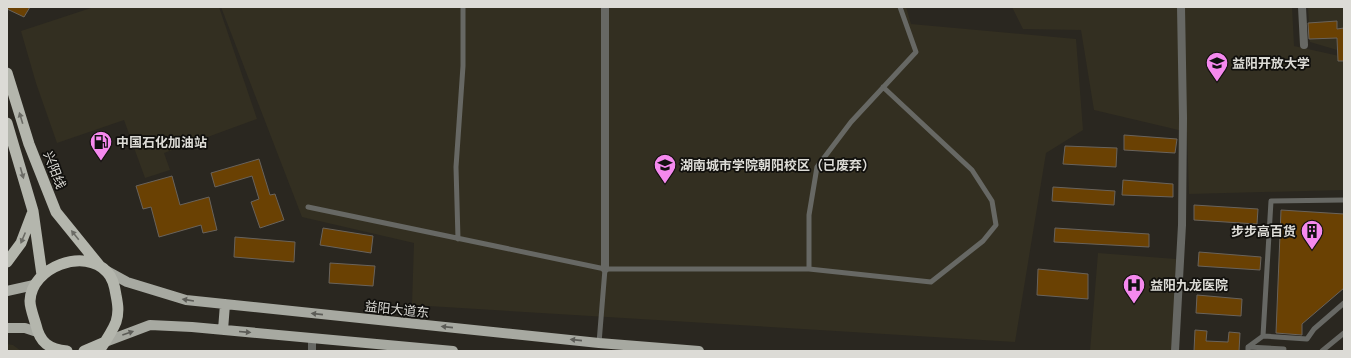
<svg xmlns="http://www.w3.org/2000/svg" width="1351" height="358" viewBox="0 0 1351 358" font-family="'Times New Roman','Noto Sans SC',serif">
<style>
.built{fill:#332f21}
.building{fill:#6a4103;stroke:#69635c}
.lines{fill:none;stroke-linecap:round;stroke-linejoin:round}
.service{stroke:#676864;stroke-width:5}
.pedestrian{stroke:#676864;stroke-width:8}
.minor{stroke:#676864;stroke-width:8}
.primary{stroke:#a7a9a1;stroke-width:10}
.trunk{stroke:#b4b6ad;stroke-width:11}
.oneway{fill:#6b6b65}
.oneway2{fill:#5c5c57}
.labels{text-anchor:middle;stroke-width:3.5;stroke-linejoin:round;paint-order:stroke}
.poi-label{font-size:13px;font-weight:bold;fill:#dcdbd6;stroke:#11100d;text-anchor:start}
.street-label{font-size:13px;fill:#dcdbd6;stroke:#11100d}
</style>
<rect width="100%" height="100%" fill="#2a2720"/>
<path class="built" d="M94,7H219L257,119L164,153L170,170L145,178L124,120L57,143L36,83L21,31Z
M221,7H906L911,24L1076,39L1083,130L1046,153L1015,342L412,305L414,243L302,217Z
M1012,7H1292L1294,46L1344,57V190L1189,194L1187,132L1094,110L1081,30L1023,29Z
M1308,7H1344V52L1310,42Z
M1098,253L1176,259L1174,351H1090Z
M7,344L13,345L21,351H7Z"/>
<path class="building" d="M7,7H30L24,17L7,9Z
M1337,21V29L1344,28V61H1338L1337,38L1309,39L1308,23Z
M1124,135L1177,139L1175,153L1124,150Z
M1065,146L1117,148L1116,167L1063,164Z
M259,159L270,195L275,194L284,220L260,228L251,202L259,199L252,176L215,187L211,173Z
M172,176L180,205L209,197L217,230L203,233L201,225L159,237L151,207L143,209L136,186Z
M1123,180L1173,184V197L1122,195Z
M1053,187L1115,191L1114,205L1052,201Z
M1194,205L1258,209L1257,224L1194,220Z
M1281,210L1344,214V288L1302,324V335L1276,333Z
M323,228L373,236L371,253L320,245Z
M1055,228L1149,234V247L1054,242Z
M235,237L295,242L294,262L234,257Z
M1199,252L1261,257L1260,270L1198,266Z
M330,263L375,266L373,286L329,283Z
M1038,269L1088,274V299L1037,295Z
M1197,295L1242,299L1241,316L1196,313Z
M1195,330L1207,331L1206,341L1228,342L1229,332L1240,333L1239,351H1194Z"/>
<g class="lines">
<path class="service" d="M308,207L605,269
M458,239L456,167L463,66V7
M809,269V215L817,167L851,122L916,52L900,7
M1263,336L1307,339L1314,329L1344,303
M599,343L605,269H809L931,282L983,241L996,225L992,201L972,170L883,87
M1248,347L1284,349
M1248,351V347L1263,336L1271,201L1344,200
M1322,351L1344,333"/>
<path class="pedestrian" d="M605,7V269"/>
<path class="minor" d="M1302,7L1304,45
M312,338V351
M1175,351L1182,225L1183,118L1181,7"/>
<path class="primary" d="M105,270L127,282L186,300L599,343L699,351
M7,291L34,285
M7,328H25L37,332
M223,330L225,304
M105,342L150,325L192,327L453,351"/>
<path class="trunk" d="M7,73L29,144L56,212L99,265
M7,123L33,211L42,275
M7,262L21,243L32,214
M67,351C49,349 40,343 36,325C34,318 30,308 30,301C31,267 85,247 107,272C112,277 115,288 116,295C118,305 119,312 116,322C112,332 105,342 99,351
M84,351L105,342"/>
</g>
<defs><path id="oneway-solid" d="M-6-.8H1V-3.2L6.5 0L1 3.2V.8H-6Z"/></defs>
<g class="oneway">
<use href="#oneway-solid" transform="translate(21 118) rotate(-107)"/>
<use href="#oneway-solid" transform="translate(22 173) rotate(74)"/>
<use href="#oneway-solid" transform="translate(75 235) rotate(-129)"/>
<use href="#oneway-solid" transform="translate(23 238) rotate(113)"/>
</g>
<g class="oneway2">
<use href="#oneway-solid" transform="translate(188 300) rotate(-171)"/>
<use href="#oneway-solid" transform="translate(317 314) rotate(-174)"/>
<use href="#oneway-solid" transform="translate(447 327) rotate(-174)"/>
<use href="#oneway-solid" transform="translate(245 332) rotate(5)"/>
<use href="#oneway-solid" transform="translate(128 333) rotate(-19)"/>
<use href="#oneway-solid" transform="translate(576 340) rotate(-174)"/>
</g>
<defs>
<g id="school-pin" transform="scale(1.15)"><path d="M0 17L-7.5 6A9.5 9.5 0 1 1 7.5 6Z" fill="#f589ee" stroke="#11100d"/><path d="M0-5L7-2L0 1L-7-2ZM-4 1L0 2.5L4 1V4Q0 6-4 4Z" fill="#111"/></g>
<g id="fuel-pin" transform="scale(1.15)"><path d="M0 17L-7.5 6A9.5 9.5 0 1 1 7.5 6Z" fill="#f589ee" stroke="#11100d"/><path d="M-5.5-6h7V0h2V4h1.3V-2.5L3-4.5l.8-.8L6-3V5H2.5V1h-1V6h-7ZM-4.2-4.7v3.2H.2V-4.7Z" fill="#111"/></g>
<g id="building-pin" transform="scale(1.15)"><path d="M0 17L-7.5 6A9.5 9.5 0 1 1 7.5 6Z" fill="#f589ee" stroke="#11100d"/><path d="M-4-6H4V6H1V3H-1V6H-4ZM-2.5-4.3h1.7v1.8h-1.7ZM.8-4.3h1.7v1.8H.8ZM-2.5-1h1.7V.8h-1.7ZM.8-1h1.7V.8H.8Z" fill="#111"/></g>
<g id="hospital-pin" transform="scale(1.15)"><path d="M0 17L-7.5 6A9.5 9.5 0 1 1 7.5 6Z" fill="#f589ee" stroke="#11100d"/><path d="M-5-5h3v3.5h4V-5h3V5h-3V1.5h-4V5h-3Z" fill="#111"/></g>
</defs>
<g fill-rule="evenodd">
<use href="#school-pin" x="1217" y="63"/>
<use href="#fuel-pin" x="101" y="142"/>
<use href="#school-pin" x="665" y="165"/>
<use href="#building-pin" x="1312" y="231"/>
<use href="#hospital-pin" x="1134" y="285"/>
</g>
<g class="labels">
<g class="poi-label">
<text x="1232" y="68">益阳开放大学</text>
<text x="116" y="147">中国石化加油站</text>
<text x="680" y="170">湖南城市学院朝阳校区（已废弃）</text>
<text x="1296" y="236" text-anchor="end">步步高百货</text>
<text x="1150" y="290">益阳九龙医院</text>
</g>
<g class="street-label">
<text transform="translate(55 170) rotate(69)" y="5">兴阳线</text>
<text transform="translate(397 309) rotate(6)" y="5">益阳大道东</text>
</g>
</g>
<rect width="1351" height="358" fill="none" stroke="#dcdbd6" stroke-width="16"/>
</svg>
